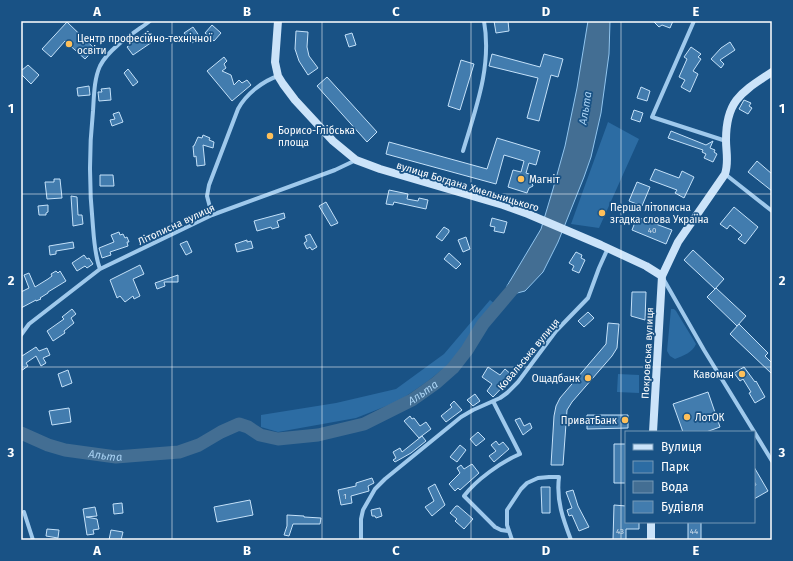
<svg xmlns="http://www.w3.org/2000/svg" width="793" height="561" viewBox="0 0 793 561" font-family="'Fira Sans',sans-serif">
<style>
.green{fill:#2c6ca3}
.water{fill:#436e93;stroke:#91c5ef}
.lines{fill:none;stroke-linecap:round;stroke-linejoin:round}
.river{stroke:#436e93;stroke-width:13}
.building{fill:#427cae;stroke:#c4e1f9}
.street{stroke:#9fc9ec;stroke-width:4}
.secondary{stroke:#cbe3f9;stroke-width:8}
.grid{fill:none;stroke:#fff;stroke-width:1;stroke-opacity:0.55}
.poi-dot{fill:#ffc05a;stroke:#195285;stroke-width:1.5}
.labels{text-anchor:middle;stroke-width:3.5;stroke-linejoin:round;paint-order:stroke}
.number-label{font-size:8px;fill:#d0deeb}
.poi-label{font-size:10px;fill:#fff;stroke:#195285;text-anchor:start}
.street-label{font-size:10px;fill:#fff;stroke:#195285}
.water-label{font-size:11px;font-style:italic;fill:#aad3f4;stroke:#195285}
.neatline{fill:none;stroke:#fff;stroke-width:1.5}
.grid-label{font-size:13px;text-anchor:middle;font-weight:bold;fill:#fff}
</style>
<rect width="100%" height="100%" fill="#195285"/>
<path class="green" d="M608,122L639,139L599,228L571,224Z
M490,300L495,304L479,324L454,360L428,381L399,401L356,418L278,432L261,427V415L336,403L396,389L444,354Z
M671,309H674L676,311L696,344C693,352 683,356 675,359L670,356L667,351Z
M618,374L639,375V393L617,392Z"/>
<path class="water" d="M588,21H610L609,54L601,113L591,157L584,177L558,242L543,272L525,291L505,296L507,286L541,229L553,189L565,146L577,88Z"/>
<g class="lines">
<path class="river" id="s1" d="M21,433L48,445L65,450L116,457L179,452L199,445L221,432L239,424L248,427L260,435L278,439L318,435L364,424L412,400L436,383L453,368L467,350L483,324L517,284"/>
</g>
<path class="building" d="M494,21H508L509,31L496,33Z
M653,21H673L670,28L662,25L659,27Z
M67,22L95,49L85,59L65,41L51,57L42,49Z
M212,25L221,33L214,41L205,33Z
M193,27L200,37L192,43L184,33Z
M148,31L155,40L133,55L127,47Z
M296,31L308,32L307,47L309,56L318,68L308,75L299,61L295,49Z
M352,33L356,45L349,47L345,35Z
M730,42L735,50L720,60L724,64L721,68L711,59L721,48Z
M691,47L701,54L698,57L701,59L693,71L698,74L690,92L681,87L685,80L679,77L687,59L684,57Z
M492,54L540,67L544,54L563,59L558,77L551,75L539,121L527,118L538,78L489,66Z
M224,57L227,61L224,64L226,68L222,71L231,75L234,85L239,80L242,83L247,80L251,85L232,101L207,71Z
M461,60L474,64L460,110L448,106Z
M28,65L39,75L31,84L21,74V71Z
M128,69L138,82L133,86L124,73Z
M327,77L377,132L367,142L317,86Z
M89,86L90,95L78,96L77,88Z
M641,87L650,91L647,101L637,98Z
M110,88L111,100L99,101L98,92H102L101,89Z
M744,100L751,103L749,106L752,108L748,114L739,109Z
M634,110L643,113L640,122L631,119Z
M119,112L123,122L112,126L110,120L115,119L113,114Z
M671,131L706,145L713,141L710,148L715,150L714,152L717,154L713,162L704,158L706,154L702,152L703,150L668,138Z
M203,135L210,138L209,140L214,142L213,148L203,145L205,165L197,166L196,156L194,157L193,146H194L198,137L202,138Z
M497,138L540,151L536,165L529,163L526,173L532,175L530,182L532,183L533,186L529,188L527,193L508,187L513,170L521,172L524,161L504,155L496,184L386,154L389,142L487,169Z
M757,161L772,174V191L748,172Z
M655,169L679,178L682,171L694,177L684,198L675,193L677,190L650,180Z
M100,175H113L114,186H100Z
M54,179H60L62,198L47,199L45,182H54Z
M637,182L650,187L642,206L629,201Z
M389,190L408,194L407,199L418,201L419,198L428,200L426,209L394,202L393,205L386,204Z
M71,196L77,197L78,215H82L83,224L73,226Z
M326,202L338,223L331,226L319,206Z
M48,205V212L46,213V215H39L38,206Z
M734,207L758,227L745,244L738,239L742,235L730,225L727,229L720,224Z
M284,213L285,218L277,221L279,227L272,229L271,227L257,231L254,221Z
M637,217L672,230L666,244L632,230Z
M492,218L507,222L504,233L494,231L495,227L490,226Z
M444,227L449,230V232L442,241L436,237Z
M119,232L120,235L123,234L125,238L127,237L129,242H127L128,246L110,252L111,255L102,258L99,248L114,242L111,235Z
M310,234L317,247L312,250L310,247L307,249L304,243L307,241L305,236Z
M466,237L470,249L463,252L458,240Z
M247,240V242L251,241L253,248L237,252L235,244Z
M187,241L192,252L186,255L180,244Z
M73,242L74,248L56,251V254L50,255L49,246Z
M693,250L724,279L715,289L684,260Z
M576,252L582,255L581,258L585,260L579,273L572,270L574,266L569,263Z
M449,253L461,264L456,269L444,259Z
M84,255L87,259L89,258L93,264L87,268L85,266L77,271L72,263Z
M140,265L144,274L133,279L140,296L134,299L133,296L125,302L120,296L117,298L110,280Z
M56,271L58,273L60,271L66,281L48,292V293L40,298L41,299L36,301V300L21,308V292L29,288L24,275L29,273L35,287L48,279L52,276L51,274Z
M178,275V282H164L165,286L157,289L155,283Z
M716,288L746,316L737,326L707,297Z
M632,292H646L645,320L631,316Z
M72,309L76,314L71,318L74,323L64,331L65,333L53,341L47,331L64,319L62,317Z
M588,312L594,318L584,327L578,321Z
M608,323L619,324L617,348L612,356L572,402L567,410L563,465H551L554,416L556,406L560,398L606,344Z
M739,324L768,353L765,356L772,363V374L730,334Z
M36,347L39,351L47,348L50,355L43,358L46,363L41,366L36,356L26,363L28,366L21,371V354L22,356Z
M488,367L500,375L505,369L513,376L493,397L487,391L492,384L482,377Z
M744,367L755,382L756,381L765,397L755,403L749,393L751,392L743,379L740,381L734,373Z
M68,370L72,383L62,387L58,374Z
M708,392L720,427L706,432H683L673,404Z
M475,394L480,401L473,406L467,400Z
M454,401L462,410L446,422L441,416L452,407L450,405Z
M69,408L71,422L52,425L49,411Z
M587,415H628V428L587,429Z
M410,416L412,419L414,418L420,426L426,422L431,429L419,438L404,421Z
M520,418L524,426L530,423L532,428L523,435L515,420Z
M478,432L485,439L476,446L470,439Z
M422,436L426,441L411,453L395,462L393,460L396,458L393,452L400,448L402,452Z
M496,441L499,445L503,442L509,449L494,462L489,456L496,451L491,445Z
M614,444H626V483H614Z
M460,445L466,450L457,462L450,457Z
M472,464L479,473L460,490L458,488L455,491L449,484L460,473L457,468L461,465L464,469Z
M754,467L768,491L754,499V486L756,485L754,481Z
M372,478L374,483L368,486L369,491L351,496L352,503L341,505L338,490L356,486V483Z
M435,484L445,505L432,516L425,507L434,501L428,488Z
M541,487H550V513H542Z
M573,490L578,506L589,527L579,531L572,515L569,516L567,510L572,508L566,492Z
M250,500L253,515L217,522L214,507Z
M122,503L123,513L114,514L113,504Z
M614,505L626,506V522H639V529H626V540H613Z
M456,506H458L473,519L464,529L455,521L457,519L450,513Z
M95,507L97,516L86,517L97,519L99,529L93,530L94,534L87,535L83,509Z
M380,508L382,516L376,518L375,516H372L371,510Z
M287,515L304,516V517L321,518L320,524H293L289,536L284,535L287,526Z
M688,522H701V540H688Z
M47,529L59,530L58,538L46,536Z
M111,530L123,532L121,540H109Z"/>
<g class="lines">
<path class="street" d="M694,21L652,117L726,141
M463,151C476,108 492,66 484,21
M725,174L772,211
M212,215L207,196L209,185L238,109C246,94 263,81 278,76
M100,269C95,256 94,241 93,227C89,188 89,149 93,111C94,96 94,79 100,66C109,48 134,33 150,21
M664,280L704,350L772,461
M21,335L29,324L100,269L212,215L335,170L356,160
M493,401L520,454C501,462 476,480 464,496L495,527L501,530L508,531
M24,512L33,540
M361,540V519L363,510L375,489L385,479L461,417L473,410L500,398L507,393L518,382L556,331L588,298L599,268L608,248
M512,540L507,525V510L521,489L527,483L538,478L549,477H559C556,500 563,519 571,540"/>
<path class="secondary" d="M278,21L275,62L278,76L283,84L295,100L333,141L356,160L380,169L503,205L528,214L601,245L646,266L662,276
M653,432L662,276L678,242L725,174C729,162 726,152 726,140C726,100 742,92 772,72
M651,540V522"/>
</g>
<path class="grid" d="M172,21V540M322,21V540M471,21V540M621,21V540M21,194H772M21,367H772"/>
<g class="poi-dot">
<circle cx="69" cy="44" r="4"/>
<circle cx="270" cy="136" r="4"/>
<circle cx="521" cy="179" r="4"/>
<circle cx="602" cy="213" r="4"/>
<circle cx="742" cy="374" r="4"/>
<circle cx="588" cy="378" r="4"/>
<circle cx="687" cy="417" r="4"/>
<circle cx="625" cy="420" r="4"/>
</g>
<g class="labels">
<g class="number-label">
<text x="652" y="233">40</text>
<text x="345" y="499">1</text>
<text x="620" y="534">43</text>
<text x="694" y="534">44</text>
</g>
<g class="poi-label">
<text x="77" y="42">Центр професійно-технічної<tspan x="77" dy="12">освіти</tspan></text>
<text x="278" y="134">Борисо-Глібська<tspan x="278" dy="12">площа</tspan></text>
<text x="529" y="183">Магніт</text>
<text x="610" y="211">Перша літописна<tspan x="610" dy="12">згадка слова Україна</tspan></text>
<text x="734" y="378" text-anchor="end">Кавоман</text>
<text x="580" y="382" text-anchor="end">Ощадбанк</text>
<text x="695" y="421">ЛотОК</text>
<text x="617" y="424" text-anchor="end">ПриватБанк</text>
</g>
<g class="street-label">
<text transform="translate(468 186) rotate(17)" y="4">вулиця Богдана Хмельницького</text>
<text transform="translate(176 224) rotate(-25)" y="4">Літописна вулиця</text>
<text transform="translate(647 353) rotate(-87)" y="4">Покровська вулиця</text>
<text transform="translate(528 354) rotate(-50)" y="4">Ковальська вулиця</text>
</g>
<g class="water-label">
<text transform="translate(585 108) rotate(-81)" y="4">Альта</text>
<text dy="4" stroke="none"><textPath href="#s1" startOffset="425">Альта</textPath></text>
<text dy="4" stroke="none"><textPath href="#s1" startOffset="88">Альта</textPath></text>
</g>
</g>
<rect width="793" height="561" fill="none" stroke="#195285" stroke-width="44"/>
<rect x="625" y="431" width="130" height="92" fill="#195285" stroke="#7597b6"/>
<rect x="633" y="444" width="20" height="6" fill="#cbe3f9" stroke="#7597b6"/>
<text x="661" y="451" font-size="12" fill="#ffffff">Вулиця</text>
<rect x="633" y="461" width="20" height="12" fill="#2c6ca3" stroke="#7597b6"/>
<text x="661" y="471" font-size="12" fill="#ffffff">Парк</text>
<rect x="633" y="481" width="20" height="12" fill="#436e93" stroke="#7597b6"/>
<text x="661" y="491" font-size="12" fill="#ffffff">Вода</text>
<rect x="633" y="501" width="20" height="12" fill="#427cae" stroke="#7597b6"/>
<text x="661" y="511" font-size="12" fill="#ffffff">Будівля</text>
<rect x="22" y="22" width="749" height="517" class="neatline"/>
<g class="grid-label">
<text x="97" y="16">A</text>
<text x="247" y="16">B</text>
<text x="396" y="16">C</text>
<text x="546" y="16">D</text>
<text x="696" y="16">E</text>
<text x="11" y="113">1</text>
<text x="782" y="113">1</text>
<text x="11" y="285">2</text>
<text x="782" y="285">2</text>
<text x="11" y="457">3</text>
<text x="782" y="457">3</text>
<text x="97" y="555">A</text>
<text x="247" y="555">B</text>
<text x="396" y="555">C</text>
<text x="546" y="555">D</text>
<text x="696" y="555">E</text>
</g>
</svg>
